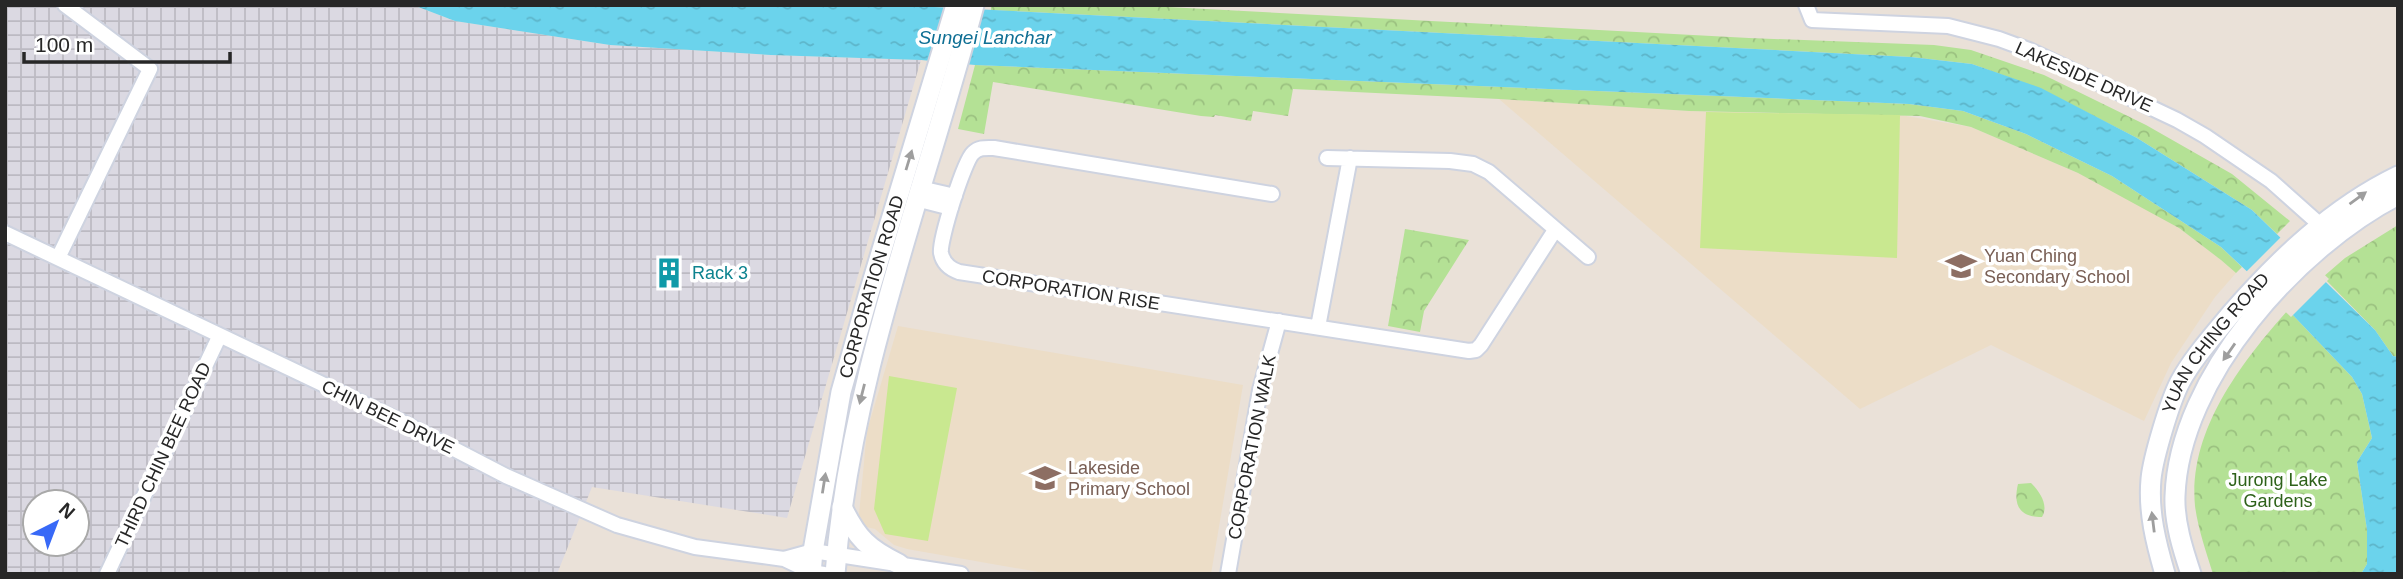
<svg xmlns="http://www.w3.org/2000/svg" width="2403" height="579" viewBox="0 0 2403 579" font-family="Arial,sans-serif">
<style>
.industrial{fill:url(#industrial-grid);fill-rule:evenodd}
.education{fill:#ecddc7}
.forest{fill:url(#forest-crowns)}
.pitch{fill:#c9e890}
.water{fill:url(#water-ripples)}
.pier{fill:#eae1d8}
.lines{fill:none;stroke-linecap:round;stroke-linejoin:round}
.street-casing{stroke:#ced3e0;stroke-width:18}
.secondary-casing{stroke:#ced3e0;stroke-width:23}
.street{stroke:#fff;stroke-width:14}
.secondary{stroke:#fff;stroke-width:19}
.oneway{fill:#9e9e9e}
.labels{text-anchor:middle;stroke-width:7;stroke-linejoin:round;paint-order:stroke}
.street-label{font-size:18px;fill:#272727;stroke:#fff}
.education-label{font-size:18px;fill:#785e54;stroke:#fff;text-anchor:start}
.culture-label{font-size:18px;fill:#0d838f;stroke:#fff;text-anchor:start}
.park-label{font-size:18px;fill:#2e621a;stroke:#fff}
.water-label{font-size:19px;font-style:italic;fill:#0f6f94;stroke:#fff}
</style>
<defs>
<pattern id="industrial-grid" width="8" height="8" patternUnits="userSpaceOnUse" patternTransform="scale(1.75)"><rect width="8" height="8" fill="#dbd9e2"/><path d="M0 4h8M4 0v8" fill="none" stroke="#bcbac2"/></pattern>
<pattern id="forest-crowns" width="20" height="18" patternUnits="userSpaceOnUse" patternTransform="scale(1.75)"><rect width="20" height="18" fill="#b4e195"/><path d="M2 6a3 3 0 1 1 6 0M12 15a3 3 0 1 1 6 0" fill="none" stroke="#9bc180"/></pattern>
<pattern id="water-ripples" width="26" height="14" patternUnits="userSpaceOnUse" patternTransform="scale(1.75)"><rect width="26" height="14" fill="#6bd3ec"/><path d="M2 4q2-2 4 0t4 0M15 11q2-2 4 0t4 0" fill="none" stroke="#5db5ca"/></pattern>
</defs>
<rect width="100%" height="100%" fill="#eae1d8"/>
<path class="industrial" d="M5,5H413L455,21L610,45L771,55L921,60L787,518L592,487L557,574H5ZM35,502H77V544H35Z"/>
<path class="education" d="M1499,99L1689,111L1900,115L1971,127L2078,173L2125,197L2179,228L2221,260L2236,273L2215,297L2171,363L2144,421L1991,345L1860,409Z
M898,326L1243,385L1211,574H1050L907,549L894,545L875,529L858,525L867,431Z"/>
<path class="forest" d="M991,5H1130L1749,38L1934,45L1971,50L2044,75L2146,125L2232,174L2290,221L2277,234L2252,210L2137,138L2041,89L1972,64L1911,57L991,10Z
M975,65L1909,104L1963,111L2026,134L2112,176L2221,247L2242,267L2236,273L2221,260L2179,228L2078,173L1971,127L1920,116L1689,111L1499,99L1293,89L1288,116L1253,111L1251,121L1215,115L1214,117L1201,116L993,82L984,134L958,129Z
M2398,225V357L2393,356L2375,330L2323,277L2345,258Z
M1405,229L1469,240L1424,311L1420,332L1388,326Z
M2288,310L2352,377L2362,394L2372,438L2357,462L2367,530V564L2361,574H2213C2206,551 2198,529 2195,506C2188,431 2241,363 2288,310Z
M2031,483C2040,492 2049,505 2042,517C2019,517 2013,505 2018,484Z"/>
<path class="pitch" d="M1706,112L1900,115L1897,258L1700,248Z
M889,376L957,388L928,541L885,534L874,509Z"/>
<path class="water" d="M413,5H895L1911,57L1972,64L2041,88L2137,138L2252,210L2375,330L2393,356L2398,357V574H2361L2367,564V530L2357,462L2372,438L2362,394L2352,377L2288,310L2221,247L2112,176L2026,134L1963,111L1909,104L975,65L921,60L771,55L610,45L455,21Z"/>
<path class="pier" d="M2283,235L2329,279L2291,317L2245,273Z"/>
<g class="lines">
<g class="street-casing">
<path id="street" d="M1806,5L1812,20L1948,26L1999,39L2029,50L2177,120L2205,136L2271,181L2326,230
M1327,158L1450,161L1473,164L1489,172L1588,257
M920,188L955,196
M1272,194L994,148C986,148 979,147 973,153C964,161 939,241 941,253C943,263 950,269 959,272L1469,351L1476,350L1481,345L1555,230
M916,199L951,208
M5,233L400,421L506,476L617,525L695,547L784,559L811,572L824,574
M58,258L150,69L65,5
M1318,327L1350,158
M784,559L813,551L961,574
M107,574L219,337
M1228,574L1260,390L1279,321"/>
</g>
<g class="secondary-casing">
<g id="secondary">
<path d="M842,507C857,538 868,549 899,564"/>
<path id="s1" d="M811,574L813,551L841,392L868,296L956,5"/>
<path d="M835,574C850,378 924,194 974,5"/>
<path id="s2" d="M2165,574C2156,543 2148,512 2151,479C2153,458 2170,401 2180,382C2193,358 2213,336 2231,314C2279,259 2332,208 2398,176"/>
<path d="M2191,574C2183,550 2174,522 2175,496C2179,377 2297,247 2398,195"/>
</g>
</g>
<use href="#street" class="street"/>
<use href="#secondary" class="secondary"/>
</g>
<defs><path id="oneway-solid" d="M-6-.8H1V-3.2L6.5 0L1 3.2V.8H-6Z" transform="scale(1.75)"/></defs>
<g class="oneway">
<use href="#oneway-solid" transform="translate(909 160) rotate(-73)"/>
<use href="#oneway-solid" transform="translate(2358 198) rotate(-36)"/>
<use href="#oneway-solid" transform="translate(2229 352) rotate(125)"/>
<use href="#oneway-solid" transform="translate(862 394) rotate(104)"/>
<use href="#oneway-solid" transform="translate(824 483) rotate(-81)"/>
<use href="#oneway-solid" transform="translate(2153 522) rotate(-97)"/>
</g>
<defs>
<g id="school-bare" transform="scale(2.415)"><path d="M0-5L7-2L0 1L-7-2ZM-4 1L0 2.5L4 1V4Q0 6-4 4Z" fill="#8d6e63" stroke="#fff" stroke-width="2.5" paint-order="stroke"/></g>
<g id="building-bare" transform="scale(2.415)"><path d="M-4-6H4V6H1V3H-1V6H-4ZM-2.5-4.3h1.7v1.8h-1.7ZM.8-4.3h1.7v1.8H.8ZM-2.5-1h1.7V.8h-1.7ZM.8-1h1.7V.8H.8Z" fill="#0f9aa8" stroke="#fff" stroke-width="2.5" paint-order="stroke"/></g>
</defs>
<g fill-rule="evenodd">
<use href="#school-bare" x="1961" y="266"/>
<use href="#building-bare" x="669" y="273"/>
<use href="#school-bare" x="1045" y="478"/>
</g>
<g class="labels">
<g class="street-label">
<text transform="translate(2084 77) rotate(24)" y="6">LAKESIDE DRIVE</text>
<text dy="6" stroke="none"><textPath href="#s1" startOffset="294">CORPORATION ROAD</textPath></text>
<text transform="translate(1071 290) rotate(9)" y="6">CORPORATION RISE</text>
<text dy="6" stroke="none"><textPath href="#s2" startOffset="250">YUAN CHING ROAD</textPath></text>
<text transform="translate(388 417) rotate(26)" y="6">CHIN BEE DRIVE</text>
<text transform="translate(1252 447) rotate(-79)" y="6">CORPORATION WALK</text>
<text transform="translate(163 455) rotate(-65)" y="6">THIRD CHIN BEE ROAD</text>
</g>
<g class="education-label">
<text x="1984" y="262">Yuan Ching<tspan x="1984" dy="21">Secondary School</tspan></text>
<text x="1068" y="474">Lakeside<tspan x="1068" dy="21">Primary School</tspan></text>
</g>
<g class="culture-label">
<text x="692" y="279">Rack 3</text>
</g>
<g class="park-label">
<text x="2278" y="486">Jurong Lake<tspan x="2278" dy="21">Gardens</tspan></text>
</g>
<g class="water-label">
<text x="985" y="44">Sungei Lanchar</text>
</g>
</g>
<rect width="2403" height="579" fill="none" stroke="#272727" stroke-width="14"/>
<g transform="translate(56 523) rotate(42)"><circle r="33" fill="#ffffff" stroke="#a9a9a9" stroke-width="2"/>
<path d="M0-5L12 26L0 18L-12 26Z" fill="#3869f7"/>
<text y="-10" font-size="19" font-weight="bold" text-anchor="middle" fill="#272727">N</text>
</g>
<path d="M24 52v10h206v-10" fill="none" stroke="#272727" stroke-width="3.5"/>
<text x="35" y="52" font-size="21" fill="#272727" stroke="#ffffff" stroke-width="5" paint-order="stroke">100 m</text>
</svg>
